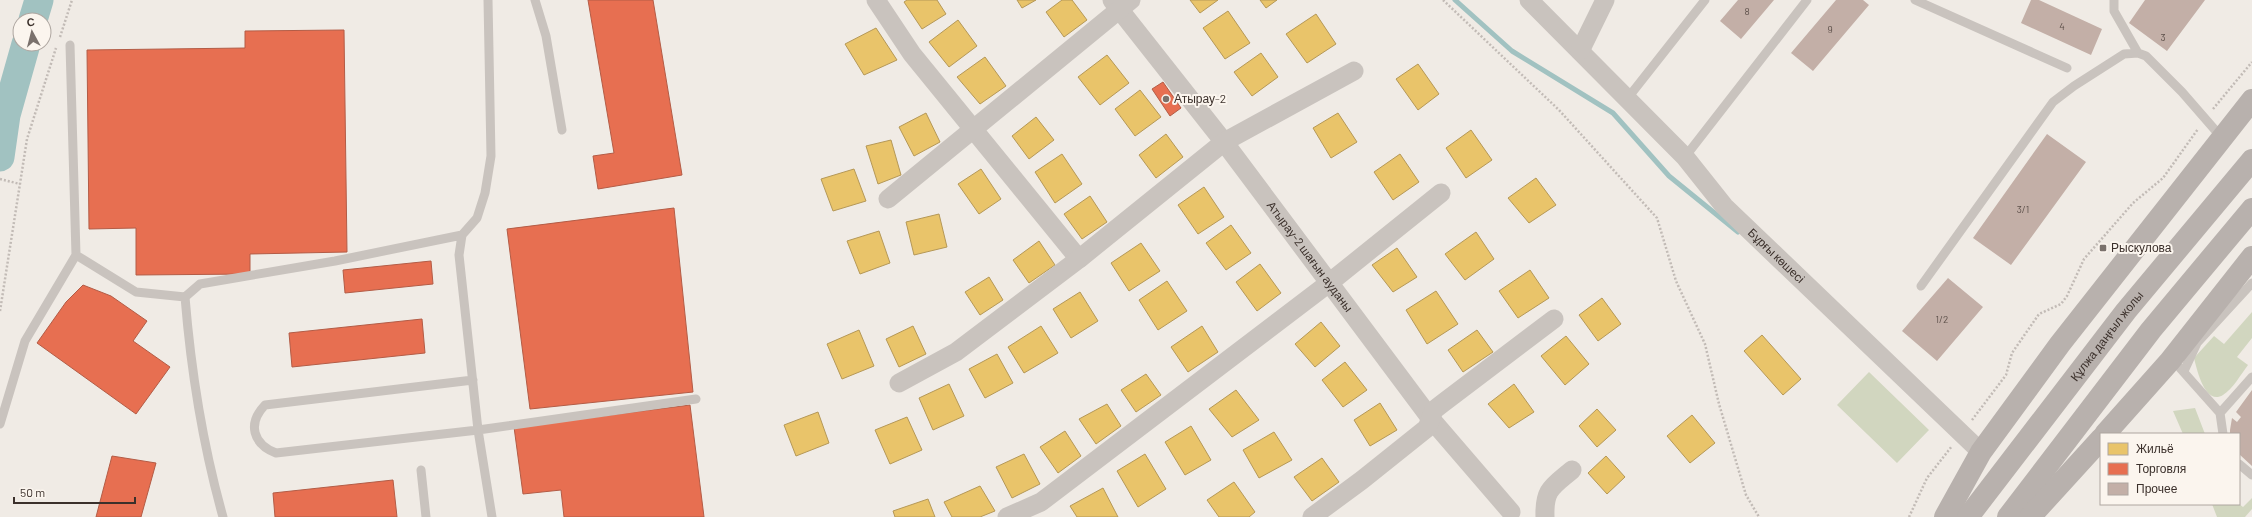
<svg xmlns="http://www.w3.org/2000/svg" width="2252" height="517" viewBox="0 0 2252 517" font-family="Barlow,sans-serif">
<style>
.green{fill:#d1d6bf}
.homes{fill:#e9c46a;stroke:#b59857}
.shops{fill:#e76f51;stroke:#b35c46}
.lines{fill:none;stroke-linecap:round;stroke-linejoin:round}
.stream{stroke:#a1c2c1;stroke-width:5}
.river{stroke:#a1c2c1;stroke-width:29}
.building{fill:#c3afa7}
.path{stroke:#c2bbb6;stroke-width:2.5;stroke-dasharray:2 2;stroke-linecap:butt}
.service{stroke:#c9c3be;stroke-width:9}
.minor{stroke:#c9c3be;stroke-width:19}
.primary{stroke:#b8b1ad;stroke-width:22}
.poi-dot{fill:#7a716c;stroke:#fbf5ee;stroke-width:1.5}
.labels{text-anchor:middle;stroke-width:4;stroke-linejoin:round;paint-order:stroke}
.number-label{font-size:10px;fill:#5d504a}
.poi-label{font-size:12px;fill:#3b302b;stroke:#fbf5ee;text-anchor:start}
.street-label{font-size:12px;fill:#3b302b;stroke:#fbf5ee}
</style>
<rect width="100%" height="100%" fill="#f0ebe5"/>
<path class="green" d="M2252,312V338L2237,357L2248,365C2241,374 2233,389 2223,395C2205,406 2197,370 2194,358L2214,336L2224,344Z
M1869,372L1929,430L1897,463L1837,405Z
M2195,408L2205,434H2183L2173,411Z
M2252,498V509L2245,517H2217L2212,504H2239L2243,507Z"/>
<path class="homes" d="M907,0H937L946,14L922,29L904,2Z
M1017,0H1036L1022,8Z
M1062,0H1072L1087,20L1064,37L1046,12Z
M1190,0H1218L1200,13Z
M1260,0H1277L1266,8Z
M1228,11L1250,43L1225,59L1203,28Z
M1316,14L1336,44L1307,63L1286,34Z
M958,20L977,46L949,67L929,42Z
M876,28L897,60L864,75L845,44Z
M1261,53L1278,77L1252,96L1234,72Z
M1107,55L1129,83L1100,105L1078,77Z
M985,57L1006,86L980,104L957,77Z
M1418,64L1439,94L1418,110L1396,79Z
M1140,90L1161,117L1135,136L1115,109Z
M926,113L940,142L914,156L899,127Z
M1338,113L1357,142L1331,158L1313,128Z
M1036,117L1054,140L1029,159L1012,136Z
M1471,130L1492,160L1466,178L1446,148Z
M1166,134L1183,157L1156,178L1139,155Z
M891,140L901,175L878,184L866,146Z
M1062,154L1082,184L1055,203L1035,172Z
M1400,154L1419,182L1393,200L1374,172Z
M854,169L866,201L833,211L821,179Z
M981,169L1001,199L979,214L958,184Z
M1536,178L1556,205L1529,223L1508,198Z
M1204,187L1224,217L1198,234L1178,205Z
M1090,196L1107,222L1082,239L1064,214Z
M939,214L947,247L914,255L906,222Z
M1231,225L1251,253L1226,270L1206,243Z
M879,231L890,263L860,274L847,241Z
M1476,232L1494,259L1465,280L1445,254Z
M1039,241L1055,265L1029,283L1013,260Z
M1141,243L1160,271L1129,291L1111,263Z
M1397,248L1417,277L1393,292L1372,265Z
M1260,264L1281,293L1257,311L1236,282Z
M1530,270L1549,298L1518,318L1499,291Z
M989,277L1003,300L980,315L965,292Z
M1167,281L1187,311L1158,330L1139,300Z
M1436,291L1458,324L1427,344L1406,310Z
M1080,292L1098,321L1071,338L1053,309Z
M1602,298L1621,324L1598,341L1579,315Z
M1321,322L1340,346L1315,367L1295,344Z
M913,326L926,354L899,367L886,339Z
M1041,326L1058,353L1024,373L1008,347Z
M1202,326L1218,352L1188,372L1171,347Z
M859,330L874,366L842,379L827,344Z
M1477,330L1493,352L1463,372L1448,350Z
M1762,335L1801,379L1783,395L1744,351Z
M1566,336L1589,364L1565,385L1541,356Z
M997,354L1013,383L985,398L969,369Z
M1345,362L1367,390L1343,407L1322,380Z
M1146,374L1161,395L1136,412L1121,390Z
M949,384L964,416L933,430L919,398Z
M1514,384L1534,412L1509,428L1488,404Z
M1236,390L1259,420L1232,437L1209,409Z
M1380,403L1397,430L1370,446L1354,420Z
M1107,404L1121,426L1096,444L1079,419Z
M1597,409L1616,430L1597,447L1579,426Z
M818,412L829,443L796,456L784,425Z
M1692,415L1715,443L1690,463L1667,436Z
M907,417L922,450L890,464L875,430Z
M1191,426L1211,460L1185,475L1165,442Z
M1065,431L1081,456L1058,473L1040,447Z
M1274,432L1292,460L1259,478L1243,450Z
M1024,454L1040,484L1012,498L996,467Z
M1145,454L1166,489L1138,507L1117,471Z
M1606,456L1625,477L1607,494L1588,473Z
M1322,458L1339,482L1312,501L1294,477Z
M1234,482L1255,512L1249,517H1219L1207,500Z
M980,486L995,511L980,517H952L944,502Z
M1103,488L1118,517H1077L1070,506Z
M928,499L935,517H895L893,511Z"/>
<path class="shops" d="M588,0H653L682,175L598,189L593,156L614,153Z
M344,30L347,252L250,254V274L136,275V228L89,229L87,50L245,48V31Z
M1163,82L1181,108L1170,116L1152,89Z
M674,208L693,392L530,409L507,229Z
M431,261L433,284L345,293L343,270Z
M83,285L111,296L147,321L133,341L170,367L136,414L37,343L66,302Z
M422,319L425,353L292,367L289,333Z
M690,405L704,517H564L561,490L523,494L514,427Z
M112,456L156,463L141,517H96Z
M393,480L397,517H275L273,493Z"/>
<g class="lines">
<path class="stream" d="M1455,0L1512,51L1613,113L1669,176L1738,232"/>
<path class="river" d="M33,20L39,0
M0,157L6,115L26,44"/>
</g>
<path class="building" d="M1738,0H1774L1741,39L1720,21Z
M1836,0H1863L1869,5L1813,71L1791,53Z
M2031,0H2039L2102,29L2091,55L2021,23Z
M2145,0H2205L2167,51L2129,23Z
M2047,134L2086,162L2011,265L1973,238Z
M1948,278L1983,307L1937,361L1902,331Z
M2252,390V466L2239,454V434H2230V430L2232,418L2237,422L2241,417L2236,412Z"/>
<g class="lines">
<path class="path" d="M1443,0L1559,110L1657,218L1676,281L1705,344L1719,404L1746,495L1759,517
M60,37L72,0
M2213,109L2252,62
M0,179L20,184
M0,311L27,139L56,48
M1972,420L2006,375L2012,353L2039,314L2061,304L2067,296L2084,259L2133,203L2163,178L2198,129
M1909,517L1927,478L1952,446"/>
<path class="service" d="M488,0L491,156L485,193L477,218L462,235L459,255L478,430L492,517
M535,0L546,36L562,130
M1915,0L2067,68
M2114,0V11L2138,53
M70,45L76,255L136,292L185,297L200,284L335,261L462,235
M1627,99L1705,0
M1685,157L1807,0
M1921,286L2053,102L2074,86L2124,54L2138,53L2146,56L2182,92L2222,138
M185,297C191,371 203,446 223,517
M2180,368L2220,413L2223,434
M2184,371L2197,343L2252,283
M473,380L265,405C247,424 253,444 276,453L478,430L696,399
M2220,413L2252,377
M0,424L25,341L76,255
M2239,464L2252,475
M421,470L426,517"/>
<g class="minor">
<path d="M876,0L912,54L1079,259"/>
<path id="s1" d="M1112,0L1224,142L1431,419L1511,512"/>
<path id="s2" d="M1529,0L1685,157L1724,206L1981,452"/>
<path d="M1580,51L1605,0"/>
<path d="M888,199L1131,0"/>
<path d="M899,383L956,352L1079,259L1224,142L1354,71"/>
<path d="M1007,517L1041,502L1329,283L1441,193"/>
<path d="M1312,517L1362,480L1427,428L1434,410L1443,403L1554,319"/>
<path d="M1545,517C1544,489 1552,487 1572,470"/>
</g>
<g class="primary">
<path d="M2105,434L2170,361L2252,257"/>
<path d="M1945,517L1981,452L2060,344L2252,100"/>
<path id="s3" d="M1968,517L2126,311L2252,160"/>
<path d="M2008,517L2151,330L2252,209"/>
<path d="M2030,517L2101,439"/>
</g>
</g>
<g class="poi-dot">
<circle cx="1166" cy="99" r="4"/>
<rect x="2099" y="244" width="8" height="8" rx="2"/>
</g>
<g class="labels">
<g class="number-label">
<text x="1747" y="15">8</text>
<text x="2062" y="30">4</text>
<text x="1830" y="33">9</text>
<text x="2163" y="41">3</text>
<text x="2023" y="213">3/1</text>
<text x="1942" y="323">1/2</text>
</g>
<g class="poi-label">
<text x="1174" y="103">Атырау-2</text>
<text x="2111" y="252">Рыскулова</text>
</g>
<g class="street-label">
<text dy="4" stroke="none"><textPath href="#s2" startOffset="356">Бұрғы көшесі</textPath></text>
<text dy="4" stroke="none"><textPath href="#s1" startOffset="324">Атырау-2 шағын ауданы</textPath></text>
<text dy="4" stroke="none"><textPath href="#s3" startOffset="228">Құлжа даңғыл жолы</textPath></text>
</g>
</g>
<rect x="2100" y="433" width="140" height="72" fill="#fbf5ee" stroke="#aea6a0"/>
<rect x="2108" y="443" width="20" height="12" fill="#e9c46a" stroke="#aea6a0"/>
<text x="2136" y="453" font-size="12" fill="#3b302b">Жильё</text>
<rect x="2108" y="463" width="20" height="12" fill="#e76f51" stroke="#aea6a0"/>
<text x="2136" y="473" font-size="12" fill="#3b302b">Торговля</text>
<rect x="2108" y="483" width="20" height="12" fill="#c3afa7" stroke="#aea6a0"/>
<text x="2136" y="493" font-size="12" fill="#3b302b">Прочее</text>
<g transform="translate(32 32) rotate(353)"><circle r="19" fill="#fbf5ee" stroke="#aea6a0"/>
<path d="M0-3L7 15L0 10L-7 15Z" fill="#7a716c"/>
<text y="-6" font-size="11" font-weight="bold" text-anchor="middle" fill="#3b302b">С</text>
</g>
<path d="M14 497v6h121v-6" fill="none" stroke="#3b302b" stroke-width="2"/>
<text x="20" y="497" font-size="12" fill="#3b302b" stroke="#fbf5ee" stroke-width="3" paint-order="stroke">50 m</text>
</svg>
